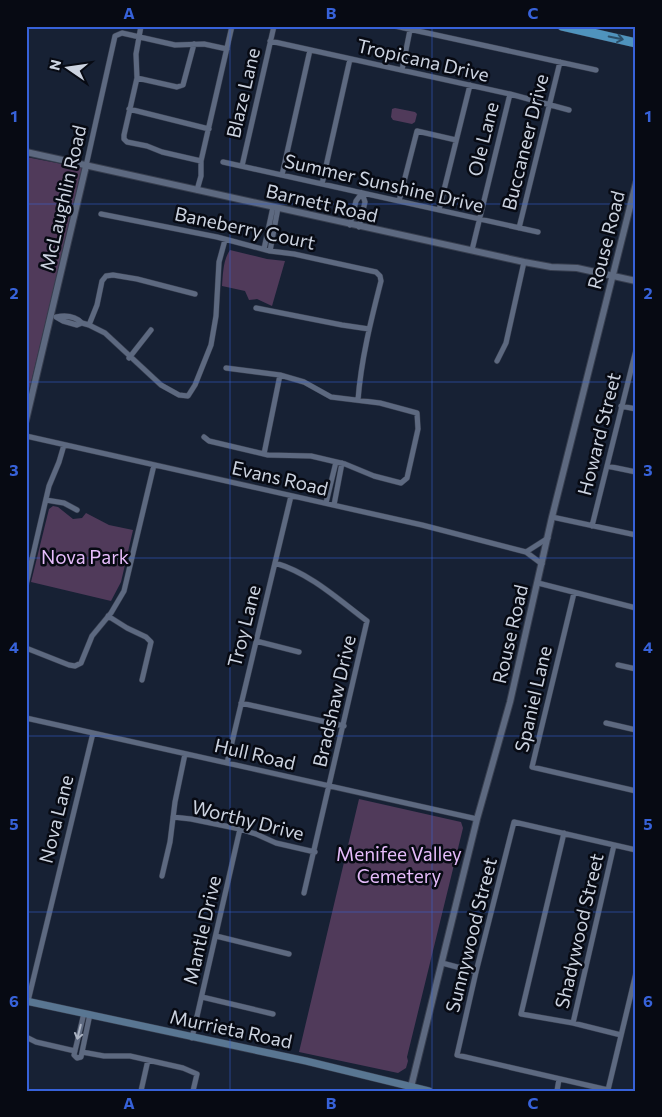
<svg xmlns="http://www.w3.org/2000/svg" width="662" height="1117" viewBox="0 0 662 1117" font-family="Commissioner,sans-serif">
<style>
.green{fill:#503a5a}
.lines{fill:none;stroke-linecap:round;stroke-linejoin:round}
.minor-casing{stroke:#373e4e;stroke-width:6}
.tertiary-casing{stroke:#373e4e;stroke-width:8}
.secondary-casing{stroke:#373e4e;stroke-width:8}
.motorway-casing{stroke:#373e4e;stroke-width:10}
.minor{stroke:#5d6980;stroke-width:5}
.tertiary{stroke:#5d6980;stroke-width:6}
.secondary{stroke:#597692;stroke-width:7}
.motorway{stroke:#4f93bd;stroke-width:9}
.oneway{stroke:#2b4e68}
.oneway2{stroke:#abb3c3}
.grid{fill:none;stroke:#3762d9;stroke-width:1;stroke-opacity:0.55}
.labels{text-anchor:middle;stroke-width:5;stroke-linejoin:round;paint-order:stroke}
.street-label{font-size:19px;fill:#ccd3e0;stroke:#070a13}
.park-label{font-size:19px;fill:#e6bcfb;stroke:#070a13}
.neatline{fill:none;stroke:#3762d9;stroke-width:2}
.grid-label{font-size:16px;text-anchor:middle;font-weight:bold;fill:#3762d9}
</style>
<rect width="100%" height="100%" fill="#172134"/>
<path class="green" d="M395,108L415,112L417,114L415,122L412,124L393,120L391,117L392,109Z
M26,157L83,168L26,403Z
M230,250L267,259L285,261L272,306L257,299L249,300L245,291L222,286C223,274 223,260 230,250Z
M53,506L58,507L73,519L82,518L86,513L109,525L133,530L121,582L111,601L31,582L49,509Z
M359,799L461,822L463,828L407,1057L408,1061L406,1068L398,1073L299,1052Z"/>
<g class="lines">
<g class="minor-casing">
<path id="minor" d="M141,26L136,54L137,78L124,135V139L127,142L147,146L162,152L201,161
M395,26L596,70
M270,41L510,94L569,110
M402,70L410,30
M137,78L177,87L183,85L194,44
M129,109L209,129
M223,162L538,232
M86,166L115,36L122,33L175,45L204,44L227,49
M242,166L274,26
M282,175L310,50
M322,184L350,59
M197,190L201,176V161L232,26
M399,201L417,131L456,140
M439,210L470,85
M101,214L217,237L270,251L294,254L376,272L380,276L381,281C371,320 361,360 358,400
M350,225L356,201L362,193
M359,227L365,202L362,193
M519,228L560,62
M264,249L273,207
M472,250L510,94
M270,251L278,208
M256,308L342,325L369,329
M82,323C75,316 66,315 56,317L63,321L77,325L82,323L89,325L105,333L161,385L179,395L188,396L195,385L211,345L216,316L219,262L225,240
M89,325L97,305L102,281L106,276L113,275L137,279L195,294
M129,358L151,330
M497,361L506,343L524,262
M621,406L636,409
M26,436L422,525L526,552L542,564
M204,437L209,441L268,455L311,456L345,464L374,476L401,483L407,478L418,429L417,413L380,403L331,397L304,382L280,375L226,368
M264,454L280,375
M607,466L636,472
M46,500L64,503L77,510
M326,503L336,462
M334,505L342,463
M552,517L636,535
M592,526L636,350
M526,552L548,538
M275,563C310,573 339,600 367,621L304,893
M538,583L636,608
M26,585L49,486L59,462L64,445
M574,593L532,767L636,791
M108,616L127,628L146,637L151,642L142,680
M256,641L299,652
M26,648L69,665L75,666L81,663L92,636L111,613L124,591L154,465
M618,665L636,669
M241,703L344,726
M26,718L477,819
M606,723L636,730
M227,763L291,496
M173,817L191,819L240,829L256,834L276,843L315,852
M564,833L521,1014L573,1023L621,1035
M636,850L514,822L476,972L457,1055L608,1090L636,973
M162,876L170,842L175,802L185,754
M216,936L289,954
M442,963L476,972
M202,997L273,1014
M28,1001L93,733
M84,1013L74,1055L77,1058L81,1057L90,1014
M573,1023L614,845
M26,1037L36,1042L75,1051
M192,1038L240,829
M82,1052L104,1056H130L183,1068L197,1074L193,1091
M141,1091L148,1060
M557,1091L559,1079"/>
</g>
<g class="tertiary-casing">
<path id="tertiary" d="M26,152L524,262L551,267L577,268L636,281
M26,420L86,166
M410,1091L477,819L510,702L552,517L636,183"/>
</g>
<g class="secondary-casing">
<path id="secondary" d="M26,1001L306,1061L429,1091"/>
</g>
<g class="motorway-casing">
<path id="motorway" d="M562,26L636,43"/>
</g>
<use href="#minor" class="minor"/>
<use href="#tertiary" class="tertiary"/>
<use href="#secondary" class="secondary"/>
<use href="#motorway" class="motorway"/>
</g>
<defs><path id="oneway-shaft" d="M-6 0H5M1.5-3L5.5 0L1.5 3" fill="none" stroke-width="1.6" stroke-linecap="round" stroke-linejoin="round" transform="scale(1.25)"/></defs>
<use class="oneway" href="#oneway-shaft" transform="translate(616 38) rotate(12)"/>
<use class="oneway2" href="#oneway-shaft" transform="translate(79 1032) rotate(104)"/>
<path class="grid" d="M230,26V1091M432,26V1091M26,204H636M26,382H636M26,558H636M26,736H636M26,912H636"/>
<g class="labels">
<g class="street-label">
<text transform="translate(423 60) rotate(13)" y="7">Tropicana Drive</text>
<text transform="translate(243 93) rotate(-77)" y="7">Blaze Lane</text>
<text transform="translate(483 139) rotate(-76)" y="7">Ole Lane</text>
<text transform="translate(525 142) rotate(-76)" y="7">Buccaneer Drive</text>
<text transform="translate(384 183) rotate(13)" y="7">Summer Sunshine Drive</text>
<text transform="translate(63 198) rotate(-77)" y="7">McLaughlin Road</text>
<text transform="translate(322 203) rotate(13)" y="7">Barnett Road</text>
<text transform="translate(245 228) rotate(12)" y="7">Baneberry Court</text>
<text transform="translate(606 240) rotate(-76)" y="7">Rouse Road</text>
<text transform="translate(599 434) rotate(-76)" y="7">Howard Street</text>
<text transform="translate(280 478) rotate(13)" y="7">Evans Road</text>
<text transform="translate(244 626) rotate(-76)" y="7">Troy Lane</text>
<text transform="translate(510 634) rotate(-77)" y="7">Rouse Road</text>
<text transform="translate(533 699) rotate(-77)" y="7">Spaniel Lane</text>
<text transform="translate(334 701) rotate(-77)" y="7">Bradshaw Drive</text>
<text transform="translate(255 754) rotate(13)" y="7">Hull Road</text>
<text transform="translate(56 819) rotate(-76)" y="7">Nova Lane</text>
<text transform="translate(248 820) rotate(14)" y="7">Worthy Drive</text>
<text transform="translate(202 930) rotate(-77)" y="7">Mantle Drive</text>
<text transform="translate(579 931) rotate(-77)" y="7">Shadywood Street</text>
<text transform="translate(471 935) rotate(-76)" y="7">Sunnywood Street</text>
<text transform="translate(231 1029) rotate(12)" y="7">Murrieta Road</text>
</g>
<g class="park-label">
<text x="85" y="564">Nova Park</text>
<text x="399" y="861">Menifee Valley<tspan x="399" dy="22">Cemetery</tspan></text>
</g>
</g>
<rect width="662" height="1117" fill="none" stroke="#070a13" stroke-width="55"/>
<g transform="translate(68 68) rotate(283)" stroke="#070a13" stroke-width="4" paint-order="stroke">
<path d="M0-4L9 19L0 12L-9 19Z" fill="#ccd3e0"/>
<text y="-8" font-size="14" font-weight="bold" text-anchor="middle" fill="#ccd3e0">N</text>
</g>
<rect x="28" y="28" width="606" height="1062" class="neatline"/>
<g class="grid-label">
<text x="129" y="19">A</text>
<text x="331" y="19">B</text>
<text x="533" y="19">C</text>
<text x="14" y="122">1</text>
<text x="648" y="122">1</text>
<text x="14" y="299">2</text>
<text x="648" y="299">2</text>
<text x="14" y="476">3</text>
<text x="648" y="476">3</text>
<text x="14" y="653">4</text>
<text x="648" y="653">4</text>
<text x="14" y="830">5</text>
<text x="648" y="830">5</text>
<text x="14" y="1007">6</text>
<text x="648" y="1007">6</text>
<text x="129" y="1109">A</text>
<text x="331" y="1109">B</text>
<text x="533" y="1109">C</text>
</g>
</svg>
